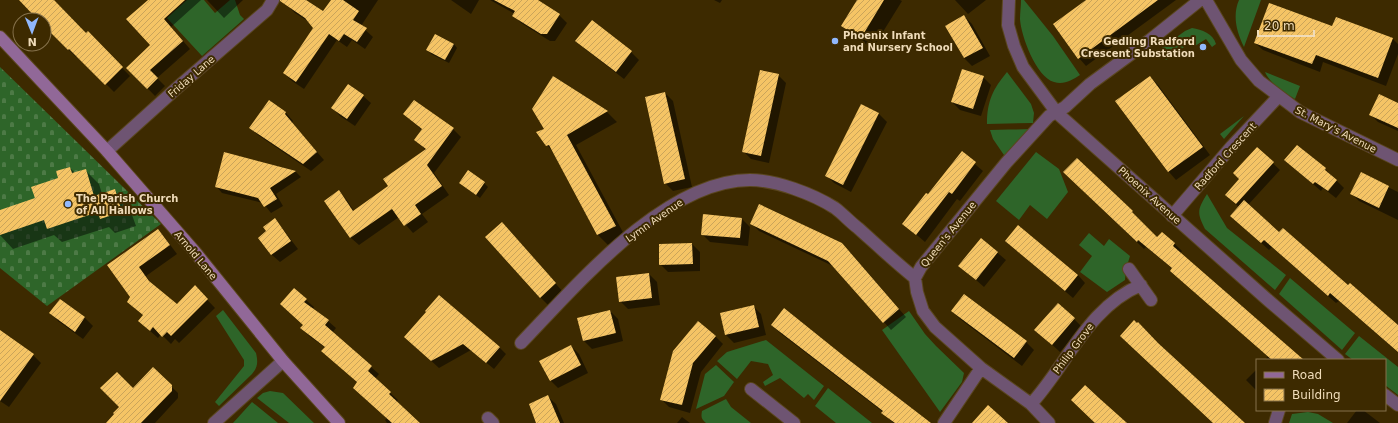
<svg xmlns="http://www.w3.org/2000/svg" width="1398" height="423" viewBox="0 0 1398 423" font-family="'DejaVu Sans',sans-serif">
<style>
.grass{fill:#2e6529}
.cemetery{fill:url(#cemetery-stones)}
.shadow{fill:#0007}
.building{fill:url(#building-hatch)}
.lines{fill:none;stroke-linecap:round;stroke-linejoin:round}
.street-casing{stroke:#5a461e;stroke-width:14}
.secondary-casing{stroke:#5a461e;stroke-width:14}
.street{stroke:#6e5472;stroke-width:12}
.secondary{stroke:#916898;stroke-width:12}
.poi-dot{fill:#91b8fd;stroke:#3d2a00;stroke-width:1.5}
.labels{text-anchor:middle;stroke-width:4;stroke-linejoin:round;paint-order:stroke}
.poi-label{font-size:10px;font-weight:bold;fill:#f0dcb9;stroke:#3d2a00;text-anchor:start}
.street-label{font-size:10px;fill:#f0dcb9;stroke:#3d2a00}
</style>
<defs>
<pattern id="cemetery-stones" width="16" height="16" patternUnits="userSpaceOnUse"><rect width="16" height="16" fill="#2e6529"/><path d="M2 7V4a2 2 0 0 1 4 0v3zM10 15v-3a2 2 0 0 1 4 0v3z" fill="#4d7a46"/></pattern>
<pattern id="building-hatch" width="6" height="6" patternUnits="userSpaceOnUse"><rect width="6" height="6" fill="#f5c465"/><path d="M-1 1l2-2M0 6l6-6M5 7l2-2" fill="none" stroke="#caa45a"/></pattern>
</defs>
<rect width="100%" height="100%" fill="#3d2a00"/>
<path class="grass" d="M187,0H204L215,13L230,0H235L240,15L244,19L202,56L167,18Z
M1021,0H1024L1053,36L1080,75C1072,80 1064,85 1054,82C1036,77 1021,36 1020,19C1020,13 1021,6 1021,0Z
M1239,0H1261L1244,47C1237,33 1232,16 1239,0Z
M1192,28C1202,30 1213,33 1216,44L1212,47L1206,39L1195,46L1191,42L1166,60L1159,50L1185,31Z
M1007,72L1031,104L1034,113L1033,123L987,124C987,101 993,89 1007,72Z
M1265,72L1300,86L1295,99C1284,92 1270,84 1265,72Z
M1244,116L1224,139L1220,134Z
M1032,129L1006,158L993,139L990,130Z
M1036,152L1059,169L1068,192L1047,219L1030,205L1019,220L996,201Z
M1207,194L1227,228L1286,275L1275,290L1205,229C1197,213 1197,210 1207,194Z
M1089,233L1104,246L1109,239L1130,256L1126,269L1125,280L1107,292L1080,272L1092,256L1079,245Z
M1290,278L1355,333L1342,350L1279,294Z
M223,310L256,353C258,362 258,367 252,374L219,406L215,402L244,366V360L216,316Z
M909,311L925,334L936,346L964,373L962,382L940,412L882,330Z
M1359,336L1398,367V395L1385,385V360H1353L1345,354Z
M766,340L824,386L814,400L808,394L804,398L780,378L765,386L763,382L773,375L768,364L751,361L737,379L717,361L727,352Z
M716,365L734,382L724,396L696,409L705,374Z
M828,388L872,423H836L815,406Z
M270,391L283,393L314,423H289L257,398L263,393Z
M726,399L731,407L751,423H706C701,419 701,417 702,411Z
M252,402L278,423H233Z
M1308,412L1318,414L1333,423H1289L1292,414Z"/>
<path class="cemetery" d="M0,67L161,224L47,306L0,268Z"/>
<path class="shadow" d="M21,0H53L86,34L88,33L130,76L114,92L78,56L76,57L69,50L44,24V20H40Z
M149,0H201L171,27L190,49L157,78L165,86L155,96L128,68L151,45Z
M207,0H243L224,18Z
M292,0H304L323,13L332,0H378L361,26L373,37L365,49L352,40L347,47L337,40L304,89L292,81L284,73L315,28L311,23L295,13L288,6Z
M451,0H479L471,14Z
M490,0H536L559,15L567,23L555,41H550L521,23L514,15L515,14Z
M714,0H722L720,3Z
M858,0H900L902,1L873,48L854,37L842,25Z
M955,0H986L968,14Z
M1087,0H1176L1086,66L1079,58Z
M964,16L972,24L990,56L972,66L964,58Z
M1336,18L1393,39L1398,44V54L1386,86L1323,62L1320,72L1263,50L1255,43L1333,27Z
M592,21L631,52L639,60L624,79L585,49L577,41Z
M454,44L457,48L449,63L431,54L428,50Z
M778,75L786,83L769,163L751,159L743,151Z
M553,77L607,112L617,122L576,145L625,236L608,245L598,235L554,153L547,145L546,129Z
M983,77L991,85L981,116L960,110L952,102Z
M1150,77L1158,85L1210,155L1176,180L1169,172L1117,101Z
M665,93L673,101L692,187L673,191L665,183Z
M363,96L371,103L355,126L340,116L333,108Z
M269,102L286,113L293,121L292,123L324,160L311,171L258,135L251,128Z
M1398,104V131L1378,122L1371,115Z
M861,105L879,114L887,122L851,192L834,183L826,175Z
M404,114L453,129L461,137L434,173L449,195L422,214L428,222L413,233L399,217L359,245L351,238L325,201L338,192L346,199L354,211L389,187L426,150L415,140L422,130Z
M1257,148L1280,170L1248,205L1280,233L1398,326V352L1339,301L1336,303L1272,247L1269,250L1239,223V207L1233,202L1240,179Z
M225,153L295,171L301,177L276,194L283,206L271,213L263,203L222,193L216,186Z
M962,153L983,171L960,201L957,199L925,242L904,224L928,195Z
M1077,159L1132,212L1157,239L1162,233L1175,244L1182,251L1180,254L1302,360H1265L1268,356L1173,269L1146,247L1144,249L1072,180Z
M1285,160L1325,169L1344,188L1336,198L1323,188L1321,191Z
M70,168L75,173L85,170L99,184L102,194L114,190L128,204L136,226L115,233L109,227L62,242L54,235L13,249L0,235V211L36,199Z
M1361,174L1398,192V220L1359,201L1352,194Z
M460,183H484L488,187L480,198Z
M742,219L750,227L748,246L710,242L702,234Z
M275,220L282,228L298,249L280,262L272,255L260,238L268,232Z
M751,223L850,252L906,317L891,330L835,267L759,231Z
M158,230L165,238L177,254L146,276L153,286L177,305L195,287L215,308L179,343L175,339L171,344L161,334L158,338L139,321L144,316L128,302L132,297L109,265Z
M510,231L563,292L548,305L540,297Z
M981,239L1006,260L984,287L959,265Z
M1006,241L1078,275L1085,283L1073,298Z
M692,244L700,252V271L668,272L660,264Z
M649,274L657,282L660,305L628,309L620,301Z
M60,300L85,318L93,326L83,339L58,321L51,313Z
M306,300L314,307L313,309L328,321L336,328L332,333L379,374L375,379L398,400L396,403L419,423H387L385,420L387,418L358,383L326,348L309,336L302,328L304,325L281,304Z
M753,306L761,314L766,335L734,343L726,335Z
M784,310L925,419L928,423H894L891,421L883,412L780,333L772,325Z
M610,311L618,319L623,341L592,349L584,341L578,319Z
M952,311L1026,342L1034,350L1022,366L960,319Z
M1074,319L1082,327L1060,352L1036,330Z
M0,331L33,355L41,363L9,407L0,401Z
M715,336L723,344L701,372L690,413L669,407L661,399Z
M405,337L499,347L506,354L494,369L471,350L439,368Z
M571,346L579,354L588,373L558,388L550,380Z
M153,369L178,393V398L155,423H107L133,389Z
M1257,369V391L1246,380Z
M548,397L556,404L564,423H537Z
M1357,410H1363L1380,423H1347Z
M682,417L690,423H677Z"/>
<path class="building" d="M19,0H54L86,33L88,31L123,67L105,85L69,49L68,50L44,26V20H38Z
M148,0H185L164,19L183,41L150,70L158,78L147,89L126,68L150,45L126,19Z
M280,0H306L323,11L331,0H343L359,11L353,20L367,28L357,42L344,34L339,41L329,34L296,82L283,73L313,28L305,18L280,1Z
M494,0H538L560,14L547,34H541L512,16L515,11Z
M857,0H884L861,38L841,26Z
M1086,0H1158L1078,59L1053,24Z
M1269,3L1332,26L1336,17L1393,38L1378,78L1316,55L1312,64L1254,43Z
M964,15L983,48L964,58L945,26Z
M592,20L632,51L616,72L575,41Z
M435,34L454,44L445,60L426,50Z
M962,69L984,76L973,109L951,102Z
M760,70L779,74L761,156L742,152Z
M553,76L608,111L567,135L616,226L597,235L549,145L546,146L536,132L544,129L532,109Z
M1150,76L1203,147L1168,172L1115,101Z
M348,84L364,95L347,119L331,108Z
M665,92L685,179L664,184L645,97Z
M1379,94L1398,103V128L1369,115Z
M269,100L286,112L285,114L317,152L303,164L249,128Z
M414,100L454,128L427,165L442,186L415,205L421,214L404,226L392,209L350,238L324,201L339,190L353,211L388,186L383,179L426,149L414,140L422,129L403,114Z
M861,104L879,113L843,185L825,176Z
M1297,145L1326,168L1325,170L1337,180L1328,191L1315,182L1313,184L1284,160Z
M1257,147L1274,162L1236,204L1225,195L1239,179L1233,173Z
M962,151L976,162L952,194L949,192L916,235L902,224L926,193L928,194Z
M224,152L296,171L270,188L277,199L264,207L258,198L215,187Z
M1077,158L1133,211L1132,212L1157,237L1162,232L1175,243L1173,246L1304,360H1272L1170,271L1172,268L1138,240L1137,242L1063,172Z
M70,167L72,173L86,169L94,196L115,189L122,212L100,219L98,212L47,229L44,220L0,235V210L35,198L31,187L58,178L56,171Z
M468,170L485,182L476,195L459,183Z
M1361,172L1389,186L1379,208L1350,194Z
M1244,200L1279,232L1283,228L1348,285L1350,283L1398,325V352L1330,293L1328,296L1264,240L1261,243L1230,216Z
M759,204L842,243L899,309L883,323L828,261L750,224Z
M703,214L742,218L740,238L701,235Z
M275,218L291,241L271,255L258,238L266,231L263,227Z
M502,222L556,283L540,298L485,237Z
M1018,225L1078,275L1065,291L1005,241Z
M158,229L170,245L139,267L149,281L177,304L195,285L208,299L171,336L167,332L162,337L153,327L150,331L138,321L143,315L127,302L130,297L107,265Z
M981,238L998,252L976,280L958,266Z
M692,243L693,264L659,265V244Z
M649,273L652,298L619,302L616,277Z
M294,288L307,299L304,302L329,320L325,325L372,366L368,371L391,392L389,394L420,423H392L353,388L357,382L321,351L325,347L300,328L303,325L280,304Z
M964,294L1027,341L1014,358L951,311Z
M439,295L500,347L486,363L463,344L431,361L404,337L426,312L425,311Z
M60,299L85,317L75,332L49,313Z
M1058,303L1075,318L1052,345L1034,330Z
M754,305L759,327L725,335L720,313Z
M784,308L845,357L931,423H895L881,413L883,411L771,325Z
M610,310L616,333L583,341L577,318Z
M1134,320L1137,323L1138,322L1158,343L1245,423H1213L1120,336Z
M698,321L716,336L693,363L682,405L660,400L673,351Z
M0,330L34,354L0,401Z
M571,345L581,365L550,381L539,361Z
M153,367L172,385V391L141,423H106L114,414L113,413L119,407L100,388L117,372L133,388Z
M1085,385L1099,398L1127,423H1095L1071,400Z
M548,395L560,423H536L529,404Z
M988,405L1008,423H972Z"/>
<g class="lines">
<g class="street-casing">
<path id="street" d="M1009,0L1008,25L1014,46L1023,67L1057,113L1269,301L1338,360
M1206,0L1241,60L1259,81L1300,112L1398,160
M107,151L178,87L267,10L273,0
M1172,216L1232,146L1278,97
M1129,269L1151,300
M521,343C576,286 665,180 750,180C776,180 813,194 835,208C843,214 850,222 858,228C877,245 895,262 915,278
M751,389L794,423
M1385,395L1398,405
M1031,404C1067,365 1088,307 1141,285
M488,418L493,423
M214,423L283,361
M944,423L981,368
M1049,423L1031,404L981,368L935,327L923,311L917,292L915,278L921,267L1006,163L1049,116L1065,107L1090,84L1150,40L1200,0
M1275,423L1279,410"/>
</g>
<g class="secondary-casing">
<path id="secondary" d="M0,37L107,151L195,252L283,361L339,423"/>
</g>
<use href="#street" class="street"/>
<use href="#secondary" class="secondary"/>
</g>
<g class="poi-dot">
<circle cx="835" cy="41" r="4"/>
<circle cx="1203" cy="47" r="4"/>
<circle cx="68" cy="204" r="4"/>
</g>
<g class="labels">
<g class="poi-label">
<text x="843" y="39">Phoenix Infant<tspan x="843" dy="12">and Nursery School</tspan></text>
<text x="1195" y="45" text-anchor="end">Gedling Radford<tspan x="1195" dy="12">Crescent Substation</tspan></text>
<text x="76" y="202">The Parish Church<tspan x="76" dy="12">of All Hallows</tspan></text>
</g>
<g class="street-label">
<text transform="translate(191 76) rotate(-41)" y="4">Friday Lane</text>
<text transform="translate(1336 129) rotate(27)" y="4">St. Mary's Avenue</text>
<text transform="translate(1225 156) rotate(-48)" y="4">Radford Crescent</text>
<text transform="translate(1150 195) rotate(42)" y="4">Phoenix Avenue</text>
<text transform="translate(654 220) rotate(-35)" y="4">Lymn Avenue</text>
<text transform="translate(948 234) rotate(-51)" y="4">Queen's Avenue</text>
<text transform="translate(196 255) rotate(50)" y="4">Arnold Lane</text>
<text transform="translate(1073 348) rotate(-53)" y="4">Philip Grove</text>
</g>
</g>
<rect x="1256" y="359" width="130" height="52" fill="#3d2a00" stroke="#85714a"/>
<rect x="1264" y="372" width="20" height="6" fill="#916898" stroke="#85714a"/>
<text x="1292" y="379" font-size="12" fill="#f0dcb9">Road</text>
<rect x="1264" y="389" width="20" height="12" fill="url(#building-hatch)" stroke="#85714a"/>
<text x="1292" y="399" font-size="12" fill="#f0dcb9">Building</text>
<g transform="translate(32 32) rotate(179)"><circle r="19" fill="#3d2a00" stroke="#85714a"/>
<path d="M0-3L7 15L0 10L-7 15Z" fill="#91b8fd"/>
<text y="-6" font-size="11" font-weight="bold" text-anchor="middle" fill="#f0dcb9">N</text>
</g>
<path d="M1258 30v6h56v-6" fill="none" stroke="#f0dcb9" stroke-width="2"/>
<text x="1264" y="30" font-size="12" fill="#f0dcb9" stroke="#3d2a00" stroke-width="3" paint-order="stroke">20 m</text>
</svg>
